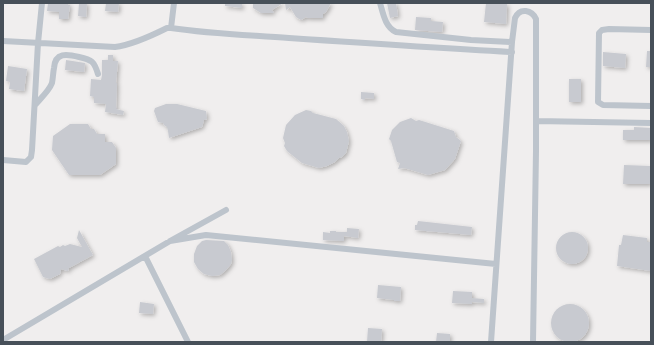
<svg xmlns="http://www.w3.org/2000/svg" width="654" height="345" viewBox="0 0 654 345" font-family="'Golos Text',sans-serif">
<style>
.building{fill:#c8cad0;filter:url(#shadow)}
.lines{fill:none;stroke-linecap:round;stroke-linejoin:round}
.minor{stroke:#bdc4cc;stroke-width:6}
</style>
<defs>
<filter id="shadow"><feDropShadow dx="2" dy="2" stdDeviation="2" flood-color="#0004"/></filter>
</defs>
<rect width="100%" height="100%" fill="#f0eeee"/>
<path class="building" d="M48,3L59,4V3H68V5H70L68,19H59V12L47,11Z
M79,3H87L86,17L78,16Z
M106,3H119L118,12L105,11Z
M225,3H242V8L225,6Z
M253,3H283L272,10L274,13H261L253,8Z
M285,3H331L326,12L323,14V18H308L306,17L301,20L296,17L290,7L286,10Z
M387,3H396L398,16L390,18Z
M486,3L507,4L506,24L484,22Z
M416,17L431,18V21L443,22L442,32L415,30Z
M647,51H651V67H646Z
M603,52L626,54L625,68L603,66Z
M108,55H113V61H118L116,83H117L116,109L124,111L123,115L105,112L106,104L94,103V97L90,96L91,79L101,80L102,75V60H108Z
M66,60L85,63L84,72L65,70Z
M8,66L27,69L24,91L9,89L10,82L6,81Z
M569,79H581V102H569Z
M361,92L374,93V99L365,98V100L361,99Z
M166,104H177L206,111L207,119L204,120L202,127L169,138L168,131L167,127L165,126L163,123L158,122L154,111L155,108Z
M306,110L311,111L313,113L336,119L344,126L347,132L349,141L346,153L342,157L339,158L335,162L327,166L319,168L302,163L287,151L284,146L285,143L283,138L286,125L295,115Z
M411,118L416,121L419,120L454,131L456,137L461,141L455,159L445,170L428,175L404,168L398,169L400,163L397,162L391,141L389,139L392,130L400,122Z
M70,124H88L91,129H94L97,134H105V142H112L116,148V164L100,175H69L54,153L52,150L53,136Z
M634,127L651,128V140H623V130H634Z
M624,165L650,166V184H623Z
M418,221L472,227L471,235L415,230V225H417Z
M347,228L359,229L358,238L344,236V241L323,240V232L330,233V231H336V232H347Z
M79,230L93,255L69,268L68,271L61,269L60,274L50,279L43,277L34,259L58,246L60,247L63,245L65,246L70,244L82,247L77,238Z
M556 248a16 16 0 1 1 32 0a16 16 0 1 1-32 0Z
M623,235L647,238V242H651V271L617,266L619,245H621Z
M206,240L224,241L228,245L231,252L232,260L231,264L226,270L220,275L212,276L204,274L198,269L194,262V254L197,246L202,241Z
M378,285L401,287L400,301H394V300L377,298Z
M453,291L472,292V298L484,299V303L472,302V304L452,303Z
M140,302L154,304L153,314L139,313Z
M551 323a19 19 0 1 1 38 0a19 19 0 1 1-38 0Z
M368,328L382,329L381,342H367Z
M437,333L450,334V342H436Z"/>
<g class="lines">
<path class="minor" d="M380,3C383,13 385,27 396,32L471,40L512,42
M171,28C211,34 249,35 289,38C363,43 437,48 512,52
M651,30L609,29L602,30L599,33L598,102L603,105L651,106
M3,41L115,47C132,45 151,36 167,28H171L174,3
M35,105C40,99 49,91 52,83C53,78 53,73 54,68C55,52 67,54 79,57C92,60 94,61 98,74
M536,121L651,123
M3,160L26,162L31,157L32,150L38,43L42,3
M170,241L206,235L496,264
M145,256L188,342
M3,340L170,241L226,210
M491,342L512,42L515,18C520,7 532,10 536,19V151L533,342"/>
</g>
<rect width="654" height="345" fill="none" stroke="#475059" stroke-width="8"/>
</svg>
